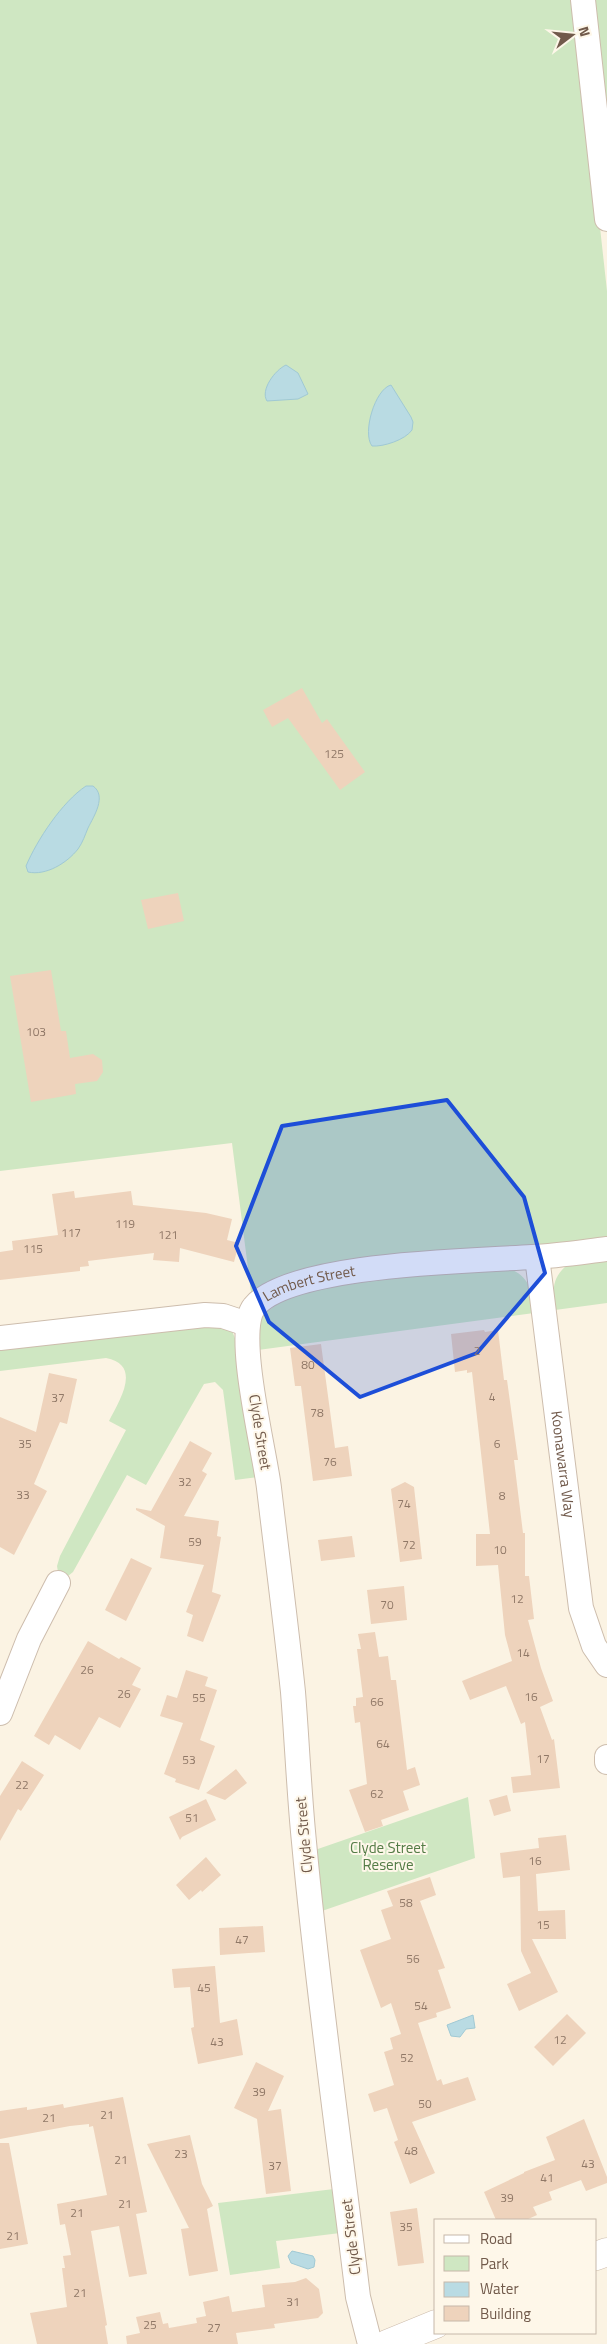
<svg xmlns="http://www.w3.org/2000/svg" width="607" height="2344" viewBox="0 0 607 2344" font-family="'Titillium Web',sans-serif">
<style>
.green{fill:#cfe7c2}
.water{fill:#b9dbe3;stroke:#a0c9d4}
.building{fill:#eed3bc}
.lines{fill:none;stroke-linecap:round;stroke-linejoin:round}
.minor-casing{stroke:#cdbdad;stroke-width:26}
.tertiary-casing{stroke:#cdbdad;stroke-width:29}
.minor{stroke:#fff;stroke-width:24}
.tertiary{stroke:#fff;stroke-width:28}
.marked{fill:#1d4ed8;fill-opacity:0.2;stroke:#1d4ed8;stroke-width:4;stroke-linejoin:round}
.labels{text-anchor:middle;stroke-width:4;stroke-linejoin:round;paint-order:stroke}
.number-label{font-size:12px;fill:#907867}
.street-label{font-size:15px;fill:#715a4b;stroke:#fef7e9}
.park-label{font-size:15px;fill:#547c46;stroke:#fef7e9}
</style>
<rect width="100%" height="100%" fill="#fbf3e3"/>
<path class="green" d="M0,0H575L607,291V1241L272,1280L251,1292L232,1143L0,1171Z
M592,0H607V132Z
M607,1257V1303L555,1310C553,1292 551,1279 566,1266Z
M512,1270C531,1278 532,1294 534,1313L258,1350L261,1316L290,1295L397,1273Z
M215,1324L232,1331L237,1343L257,1477L235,1480L223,1390L215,1382L204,1384L146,1485L127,1475L73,1572L68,1576L58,1572L57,1566L60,1556L126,1430L109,1421C119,1401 143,1365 106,1358L0,1371V1348Z
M468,1797L475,1858L322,1911L315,1850Z
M334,2189L340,2233L276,2241L280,2268L230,2275L218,2203Z"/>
<path class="water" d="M286,365L298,373L308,394L298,399L267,401C260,390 275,370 286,365Z
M391,385L411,417L413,422L412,430C405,440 383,447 372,446C362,433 375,389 391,385Z
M86,786H93C107,796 94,816 88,828C85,835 83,842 78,849C67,863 46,876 28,872L26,866C37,840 62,802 86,786Z
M473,2015L475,2028L466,2029L460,2037L451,2036L447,2025Z
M292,2251L313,2256L315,2260L314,2267L308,2269L291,2263L288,2256Z"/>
<path class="building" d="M302,688L322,723L327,719L365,772L340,790L288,718L272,727L263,710Z
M178,893L184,921L148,929L141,900Z
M51,970L61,1031H66L70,1058L93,1054L102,1060L103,1072L97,1081L75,1084L76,1094L31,1102L10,976Z
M74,1191L75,1198L131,1191L133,1205L206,1213L232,1219L227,1240L239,1243L234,1262L180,1248L179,1262L153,1260L154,1253L88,1261L89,1266L80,1267V1271L0,1280V1252L13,1250L12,1241L58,1235L52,1194Z
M484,1330L485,1332L498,1330L504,1380H507L518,1460H514L523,1533H525V1576H529L534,1619L528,1620L541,1668L553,1701L540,1707L552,1740L554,1739L560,1788L513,1793L511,1777L531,1775L525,1722L521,1724L506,1686L470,1700L462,1681L512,1661L505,1635L498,1565L476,1566V1534H490L472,1372L467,1373V1370L455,1372L451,1334Z
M321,1344L335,1448L348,1446L352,1476L313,1481L301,1386H295L290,1348Z
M49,1373L77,1379L67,1424L60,1422L34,1484L47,1491L14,1555L0,1547V1417L36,1432Z
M190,1441L212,1453L202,1471L207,1474L184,1516L219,1521L217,1536L221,1537L212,1592L221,1595L203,1642L187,1636L193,1615L186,1612L204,1565L160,1558L165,1526L136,1510V1508L151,1511Z
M405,1482L414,1487L422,1559L400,1562L391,1489Z
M352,1536L355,1557L321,1561L318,1540Z
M131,1558L152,1568L126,1621L105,1610Z
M404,1586L407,1620L371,1624L367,1590Z
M375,1632L379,1657L388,1656L391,1680H396L407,1770L415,1767L420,1785L403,1791L409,1810L381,1820L383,1826L365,1832L349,1790L367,1784L360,1722L355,1723L353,1706H356V1698L363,1697L357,1649H361L358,1634Z
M88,1641L119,1659L121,1657L141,1668L132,1685L141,1689L120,1728L99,1717L80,1750L55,1735L49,1745L34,1736Z
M186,1670L208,1677L205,1686L217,1690L200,1740L215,1746L199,1790L175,1782L176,1779L164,1774L183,1723L160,1716L167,1695L177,1698Z
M22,1761L44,1775L21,1811L18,1809L0,1841V1796Z
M236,1769L247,1783L225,1800L206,1793Z
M507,1795L511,1811L494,1816L489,1800Z
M206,1799L216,1820L182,1837L180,1840L169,1817Z
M566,1835L570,1870L536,1874L538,1911L565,1910L566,1939H532L558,1992L519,2011L507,1984L531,1973L521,1951L520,1876L503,1878L500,1853L539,1848L538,1838Z
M206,1857L221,1875L202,1892L201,1890L189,1900L176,1885Z
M430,1877L436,1895L420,1901L445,1968L438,1970L451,2008L436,2013L437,2017L418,2023L437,2081L441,2079L443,2085L468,2077L476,2100L412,2122L435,2173L410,2184L394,2142L398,2140L387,2108L374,2112L368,2094L394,2085L384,2052L393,2049L390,2038L401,2034L391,2003L381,2008L360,1950L391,1939L381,1910L393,1906L387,1891Z
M263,1926L265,1952L220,1955L219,1928Z
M215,1966L220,2023L237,2019L243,2055L198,2064L191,2028L194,2027L190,1987L174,1988L172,1969Z
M567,2014L586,2033L553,2066L534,2047Z
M256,2062L284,2076L268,2111L281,2109L291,2191L266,2194L257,2119L234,2108Z
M123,2097L147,2212L136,2214L147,2274L129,2277L119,2226L91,2231L107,2325L105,2326L108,2344H37L30,2313L67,2307L62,2268H65L63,2256L71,2255L65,2224L60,2225L57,2204L107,2195L93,2126L89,2127V2124L70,2126L0,2139V2111L27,2107V2110L63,2104L64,2108Z
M584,2119L607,2177V2183L586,2191L581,2180L549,2192L552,2200L533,2207L537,2215L526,2220H496L484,2192L524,2173V2172L555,2160L546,2137Z
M190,2135L202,2184L213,2206L207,2209L218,2271L189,2276L181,2229L189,2228L147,2144Z
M0,2143H9L28,2244L0,2249Z
M417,2208L424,2263L398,2266L390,2212Z
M306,2278L319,2289L323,2313L318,2318L274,2324L275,2328L236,2333L238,2344H127L126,2336L140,2333L136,2317L160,2312L163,2324L168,2323L169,2328L197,2323L196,2318L206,2316L203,2302L229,2296L232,2312L265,2307L262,2285L295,2282Z"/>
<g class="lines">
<g class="minor-casing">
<g id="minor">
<path d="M583,0L607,219"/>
<path id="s1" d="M537,1257L581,1608L594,1646L607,1665"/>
<path d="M0,1338L205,1315L223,1316L247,1324"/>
<path d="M0,1713L29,1639L58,1583"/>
<path d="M607,1757V1762"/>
<path id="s2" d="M370,2344L358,2297C340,2146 318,1994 304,1842C299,1792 297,1742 293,1692C286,1624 277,1556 269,1488C265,1453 234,1331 254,1307C289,1263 475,1261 532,1257C557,1256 582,1252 607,1249"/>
</g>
</g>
<g class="tertiary-casing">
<path id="tertiary" d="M596,2256L607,2252
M387,2344L436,2324"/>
</g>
<use href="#minor" class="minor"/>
<use href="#tertiary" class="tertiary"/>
</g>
<path class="marked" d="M447,1100L524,1197L545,1273L477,1353L360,1397L269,1322L236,1246L282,1126Z"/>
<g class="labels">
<g class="number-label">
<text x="334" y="758">125</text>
<text x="36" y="1036">103</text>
<text x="125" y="1228">119</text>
<text x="71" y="1237">117</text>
<text x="168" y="1239">121</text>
<text x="33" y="1253">115</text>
<text x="477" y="1355">2</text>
<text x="308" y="1369">80</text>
<text x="492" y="1401">4</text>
<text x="58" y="1402">37</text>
<text x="317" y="1417">78</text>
<text x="25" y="1448">35</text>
<text x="497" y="1448">6</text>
<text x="330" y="1466">76</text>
<text x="185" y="1486">32</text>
<text x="23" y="1499">33</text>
<text x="502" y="1500">8</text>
<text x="404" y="1508">74</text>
<text x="195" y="1546">59</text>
<text x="409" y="1549">72</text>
<text x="500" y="1554">10</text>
<text x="517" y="1603">12</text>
<text x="387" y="1609">70</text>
<text x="523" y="1657">14</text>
<text x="87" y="1674">26</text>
<text x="124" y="1698">26</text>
<text x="531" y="1701">16</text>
<text x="199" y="1702">55</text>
<text x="377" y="1706">66</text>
<text x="383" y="1748">64</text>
<text x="543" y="1763">17</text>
<text x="189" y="1764">53</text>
<text x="22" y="1789">22</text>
<text x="377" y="1798">62</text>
<text x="192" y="1822">51</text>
<text x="535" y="1865">16</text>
<text x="406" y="1907">58</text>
<text x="543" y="1929">15</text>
<text x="242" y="1944">47</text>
<text x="413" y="1963">56</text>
<text x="204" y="1992">45</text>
<text x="421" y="2010">54</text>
<text x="560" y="2044">12</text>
<text x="217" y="2046">43</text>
<text x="407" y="2062">52</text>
<text x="259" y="2096">39</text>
<text x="425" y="2108">50</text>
<text x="107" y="2119">21</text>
<text x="49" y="2122">21</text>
<text x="411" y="2155">48</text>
<text x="181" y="2158">23</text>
<text x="121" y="2164">21</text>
<text x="588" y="2168">43</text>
<text x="275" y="2170">37</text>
<text x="547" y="2182">41</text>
<text x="507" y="2202">39</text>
<text x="125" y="2208">21</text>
<text x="77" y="2217">21</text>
<text x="406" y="2231">35</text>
<text x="13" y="2240">21</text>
<text x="80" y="2297">21</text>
<text x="293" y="2306">31</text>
<text x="150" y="2329">25</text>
<text x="214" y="2332">27</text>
</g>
<g class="street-label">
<text dy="5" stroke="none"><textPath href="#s2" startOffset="1108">Lambert Street</textPath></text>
<text transform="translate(260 1432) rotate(81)" y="5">Clyde Street</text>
<text dy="5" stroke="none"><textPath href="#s1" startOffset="209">Koonawarra Way</textPath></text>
<text transform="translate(304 1835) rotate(-95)" y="5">Clyde Street</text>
<text transform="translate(351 2237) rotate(-97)" y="5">Clyde Street</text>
</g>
<g class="park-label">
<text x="388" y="1853">Clyde Street<tspan x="388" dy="17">Reserve</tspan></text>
</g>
</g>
<rect x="434" y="2219" width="162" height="115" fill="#fef7e9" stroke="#c6b8aa"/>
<rect x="444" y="2235" width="25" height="8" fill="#ffffff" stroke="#c6b8aa"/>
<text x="480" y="2244" font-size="15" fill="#715a4b">Road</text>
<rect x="444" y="2256" width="25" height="15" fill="#cfe7c2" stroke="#c6b8aa"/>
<text x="480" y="2269" font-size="15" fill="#715a4b">Park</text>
<rect x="444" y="2282" width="25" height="15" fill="#b9dbe3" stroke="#c6b8aa"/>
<text x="480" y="2294" font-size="15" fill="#715a4b">Water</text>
<rect x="444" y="2306" width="25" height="15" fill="#eed3bc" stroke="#c6b8aa"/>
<text x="480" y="2319" font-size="15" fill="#715a4b">Building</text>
<g transform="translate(572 35) rotate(74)" stroke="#fef7e9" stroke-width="4" paint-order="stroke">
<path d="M0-4L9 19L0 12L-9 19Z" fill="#715a4b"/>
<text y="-8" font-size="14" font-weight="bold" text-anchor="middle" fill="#715a4b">N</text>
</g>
</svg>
